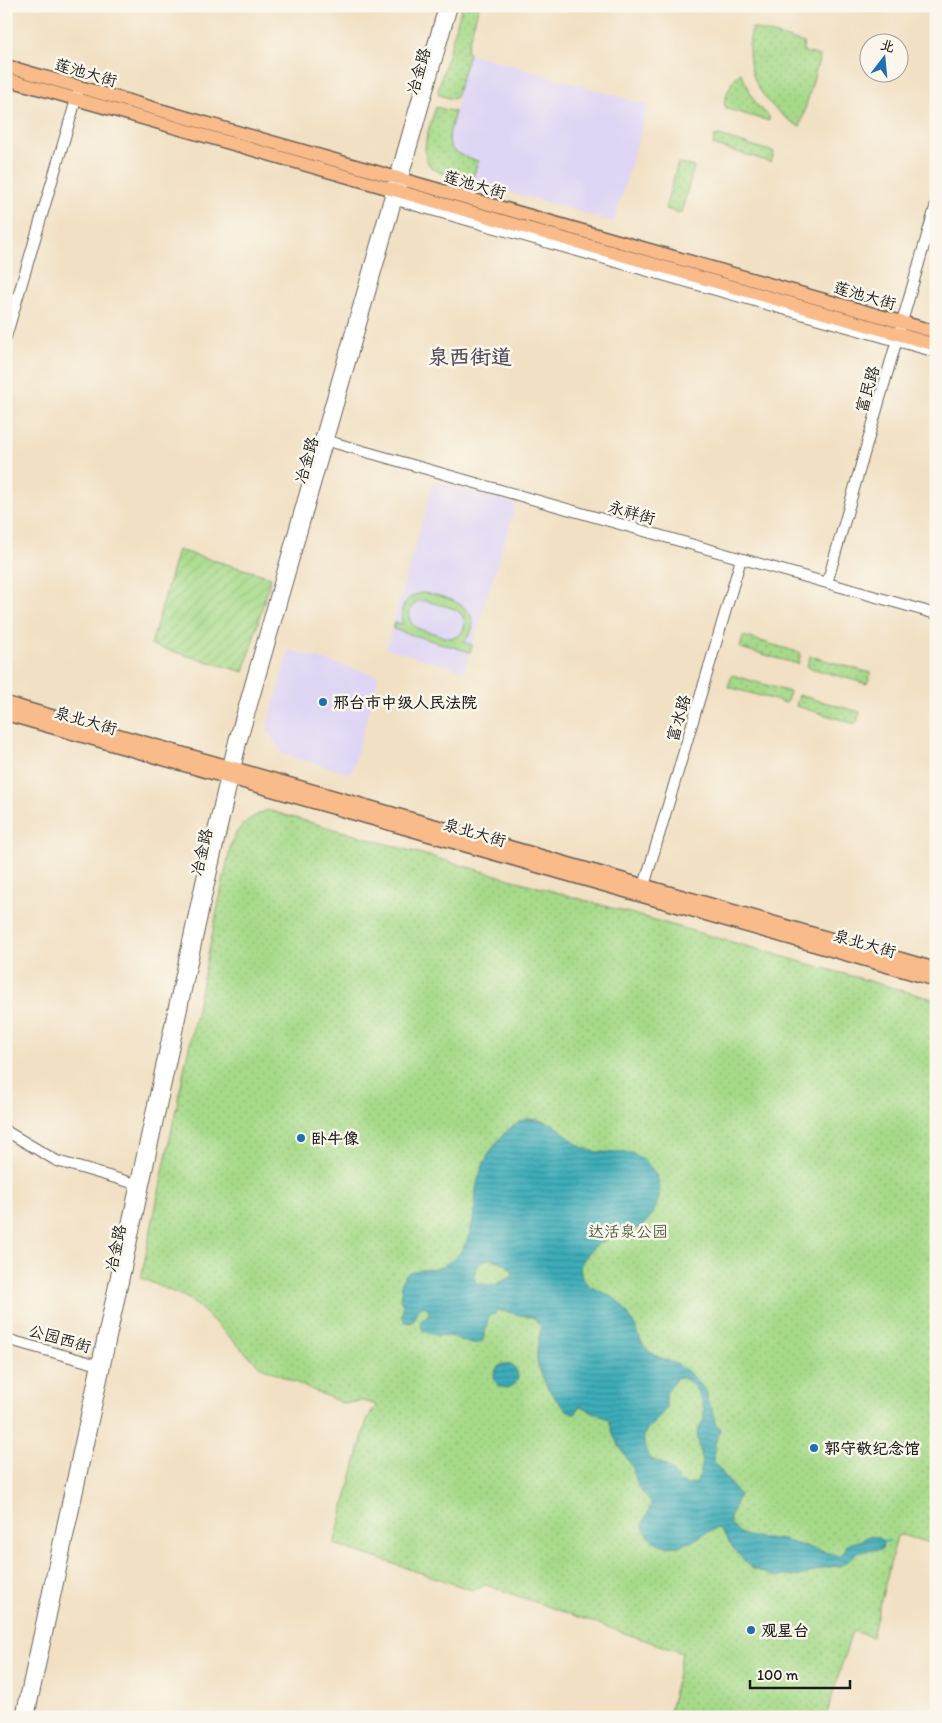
<svg xmlns="http://www.w3.org/2000/svg" width="942" height="1723" viewBox="0 0 942 1723" font-family="Itim,'LXGW WenKai TC',sans-serif">
<style>
.built{fill:#dfd5f5}
.grass{fill:url(#grass-dots);stroke:#617b52}
.garden{fill:url(#garden-furrows);stroke:#617b52}
.pitch{fill:#a6da89;stroke:#617b52;fill-rule:evenodd}
.water{fill:url(#water-rules);stroke:#2c646a;fill-rule:evenodd}
.lines{fill:none;stroke-linecap:round;stroke-linejoin:round}
.stream{stroke:#3dadb9;stroke-width:2}
.minor-casing{stroke:#676156;stroke-width:12}
.major-casing{stroke:#676156;stroke-width:15}
.minor{stroke:#fff;stroke-width:10}
.major{stroke:#fabb8b;stroke-width:12}
.poi-dot{fill:#1f6fb2;stroke:#fbf7ec;stroke-width:2}
.labels{text-anchor:middle;stroke-width:5;stroke-linejoin:round;paint-order:stroke}
.street-label{font-size:16px;fill:#1c1c1c;stroke:#fbf7ec}
.poi-label{font-size:16px;font-weight:bold;fill:#1c1c1c;stroke:#fbf7ec;text-anchor:start}
.park-label{font-size:16px;fill:#4c5e42;stroke:#fbf7ec}
.district-label{font-size:21px;font-weight:bold;fill:#545063;stroke:#fbf7ec}
</style>
<defs>
<pattern id="grass-dots" width="8" height="8" patternUnits="userSpaceOnUse" patternTransform="scale(1.25)"><rect width="8" height="8" fill="#a6da89"/><path d="M2 2h.1M6 6h.1" fill="none" stroke="#8eba76" stroke-width="1.8" stroke-linecap="round"/></pattern>
<pattern id="garden-furrows" width="10" height="10" patternUnits="userSpaceOnUse" patternTransform="scale(1.25)"><rect width="10" height="10" fill="#a6da89"/><path d="M-1 1l2-2M0 10L10 0M9 11l2-2" fill="none" stroke="#8eba76"/></pattern>
<pattern id="water-rules" width="6" height="5" patternUnits="userSpaceOnUse" patternTransform="scale(1.25)"><rect width="6" height="5" fill="#3dadb9"/><path d="M0 2.5h6" fill="none" stroke="#328c96"/></pattern>
</defs>
<rect width="100%" height="100%" fill="#fbf7ec"/>
<filter id="ink" filterUnits="userSpaceOnUse"><feTurbulence type="fractalNoise" baseFrequency=".02" numOctaves="2"/><feDisplacementMap in="SourceGraphic" scale="10" xChannelSelector="R" yChannelSelector="G"/><feConvolveMatrix kernelMatrix="1 2 1 2 8 2 1 2 1" color-interpolation-filters="sRGB"/></filter>
<filter id="wash" filterUnits="userSpaceOnUse"><feTurbulence type="fractalNoise" baseFrequency=".0096" numOctaves="4" result="noise"/><feDisplacementMap in="SourceGraphic" scale="20" xChannelSelector="R" yChannelSelector="G"/><feGaussianBlur stdDeviation="1.12" result="paint"/><feColorMatrix in="noise" values="0 0 0 0 0 0 0 0 0 0 0 0 0 0 0 0 0 1.4 0 .05"/><feComposite in="paint" operator="in"/></filter>
<g filter="url(#wash)">
<rect width="100%" height="100%" fill="#f1e0c3"/>
<path class="built" d="M469,53L648,105L614,222L472,181L478,161L460,155L453,150L449,145L448,136L459,98L456,97Z
M434,481L516,504L464,671L386,648Z
M289,650L379,676L351,774L282,754L267,728Z"/>
<path class="grass" d="M462,6H479L466,52L469,53L456,97L452,99L439,95L438,90Z
M752,28L804,43L802,51L820,56L800,127C762,105 741,72 752,28Z
M741,73L756,104L769,116V121L727,109L724,103C728,93 730,79 741,73Z
M436,107L455,112C446,145 443,150 478,161L472,181C460,178 444,176 434,169C415,158 431,124 436,107Z
M715,135L774,152L771,162L713,145Z
M678,163L694,167L681,213L665,209Z
M743,636L801,653L798,664L740,648Z
M810,656L871,673L867,684L807,667Z
M732,675L790,692L786,703L728,687Z
M799,695L860,712L856,724L796,706Z
M267,810L936,1000V1545L902,1535L897,1536L872,1637L852,1631L826,1717H669L682,1653L486,1585L472,1590L334,1544L367,1420L376,1405L363,1401L342,1403L259,1366L199,1307L185,1297L141,1278L231,844C238,825 249,818 267,810Z"/>
<path class="garden" d="M178,550L271,577L244,672L151,645Z"/>
<path class="pitch" d="M421,593C446,594 492,611 464,642L472,645L470,652L393,629L395,622L403,624C398,609 406,596 421,593ZM418,601C425,600 430,602 437,604C444,606 453,607 459,612C469,619 465,637 452,638C446,638 439,635 433,633C426,631 417,630 412,624C406,615 410,606 418,601Z"/>
<path class="water" d="M527,1119C540,1120 552,1121 562,1131C570,1138 576,1145 586,1149C613,1159 629,1140 652,1169C658,1176 661,1188 659,1197C657,1207 650,1221 641,1226C634,1231 625,1232 616,1235C602,1241 576,1255 581,1274C584,1288 604,1291 614,1298C624,1306 631,1318 636,1329C639,1336 641,1344 647,1349C656,1359 669,1359 680,1366C690,1371 699,1384 707,1392V1401L714,1412L715,1424L721,1428L715,1444L714,1462L739,1495L730,1517V1524L741,1534L747,1536L782,1540L839,1556L845,1551L847,1544L862,1540L869,1536L877,1537L883,1542L882,1549L858,1552L846,1563L839,1566L823,1568L802,1576H772L751,1568L733,1548L722,1531L718,1528C708,1530 699,1538 690,1542C670,1551 652,1546 643,1527C643,1517 651,1512 651,1502L638,1487L633,1468L614,1437L609,1420L581,1406L578,1408L576,1414C558,1411 538,1375 537,1358C536,1348 540,1336 541,1326L537,1323L535,1318L497,1310L495,1314L489,1316L483,1340L480,1343L471,1344L450,1336L435,1335L423,1331L420,1322L429,1313L428,1308L422,1306L417,1310L414,1320L411,1323L405,1322L402,1316L403,1306L400,1299C400,1297 402,1295 402,1292C403,1288 400,1286 402,1282C407,1265 427,1272 439,1268C447,1265 454,1258 460,1252C474,1234 474,1211 476,1190C479,1169 489,1151 502,1136C510,1128 517,1122 527,1119ZM487,1259C496,1259 509,1263 513,1273L511,1277L494,1285L478,1284L474,1278C475,1269 478,1263 487,1259ZM677,1377C694,1377 706,1403 704,1418C703,1423 699,1428 697,1433C699,1453 707,1462 696,1483L688,1485L679,1482L674,1473L667,1466L649,1458C642,1441 640,1434 655,1422C660,1418 661,1412 666,1409V1393Z
M494 1376a12 12 0 1 1 24 0a12 12 0 1 1-24 0Z"/>
<g class="lines">
<path class="stream" d="M935,1537H936
M883,1542L889,1541"/>
</g>
</g>
<g filter="url(#ink)">
<g class="lines">
<g class="minor-casing">
<path id="minor" d="M396,200L936,352
M6,337L78,93
M321,439L936,614
M827,583L936,204
M644,886L741,559
M6,1131L57,1161L136,1184
M6,1339L102,1366
M21,1717L197,900L234,741L444,6
M29,1717L205,902L241,743L452,6"/>
</g>
<g class="major-casing">
<path id="major" d="M6,66L936,332
M6,79L936,345
M6,703L936,969
M6,714L936,980"/>
</g>
<use href="#minor" class="minor"/>
<use href="#major" class="major"/>
</g>
</g>
<g class="poi-dot">
<circle cx="323" cy="702" r="5"/>
<circle cx="301" cy="1138" r="5"/>
<circle cx="814" cy="1448" r="5"/>
<circle cx="751" cy="1630" r="5"/>
</g>
<g class="labels">
<g class="street-label">
<text transform="translate(418 71) rotate(-74)" y="6">冶金路</text>
<text transform="translate(86 72) rotate(16)" y="6">莲池大街</text>
<text transform="translate(475 184) rotate(16)" y="6">莲池大街</text>
<text transform="translate(865 295) rotate(16)" y="6">莲池大街</text>
<text transform="translate(867 389) rotate(-74)" y="6">富民路</text>
<text transform="translate(306 460) rotate(-74)" y="6">冶金路</text>
<text transform="translate(632 512) rotate(16)" y="6">永祥街</text>
<text transform="translate(678 718) rotate(-74)" y="6">富水路</text>
<text transform="translate(86 720) rotate(16)" y="6">泉北大街</text>
<text transform="translate(475 832) rotate(16)" y="6">泉北大街</text>
<text transform="translate(201 852) rotate(-77)" y="6">冶金路</text>
<text transform="translate(865 943) rotate(16)" y="6">泉北大街</text>
<text transform="translate(115 1248) rotate(-78)" y="6">冶金路</text>
<text transform="translate(60 1338) rotate(16)" y="6">公园西街</text>
</g>
<g class="poi-label">
<text x="333" y="708">邢台市中级人民法院</text>
<text x="311" y="1144">卧牛像</text>
<text x="824" y="1454">郭守敬纪念馆</text>
<text x="761" y="1636">观星台</text>
</g>
<g class="park-label">
<text x="628" y="1237">达活泉公园</text>
</g>
<g class="district-label">
<text x="470" y="364">泉西街道</text>
</g>
</g>
<rect width="942" height="1723" fill="none" stroke="#fbf7ec" stroke-width="25"/>
<g transform="translate(884 58) rotate(16)"><circle r="24" fill="#fbf7ec" stroke="#a29f99"/>
<path d="M0-4L9 19L0 12L-9 19Z" fill="#1f6fb2"/>
<text y="-8" font-size="14" font-weight="bold" text-anchor="middle" fill="#1c1c1c">北</text>
</g>
<path d="M750 1680v8h100v-8" fill="none" stroke="#1c1c1c" stroke-width="2.5"/>
<text x="757" y="1680" font-size="15" fill="#1c1c1c" stroke="#fbf7ec" stroke-width="4" paint-order="stroke">100 m</text>
</svg>
